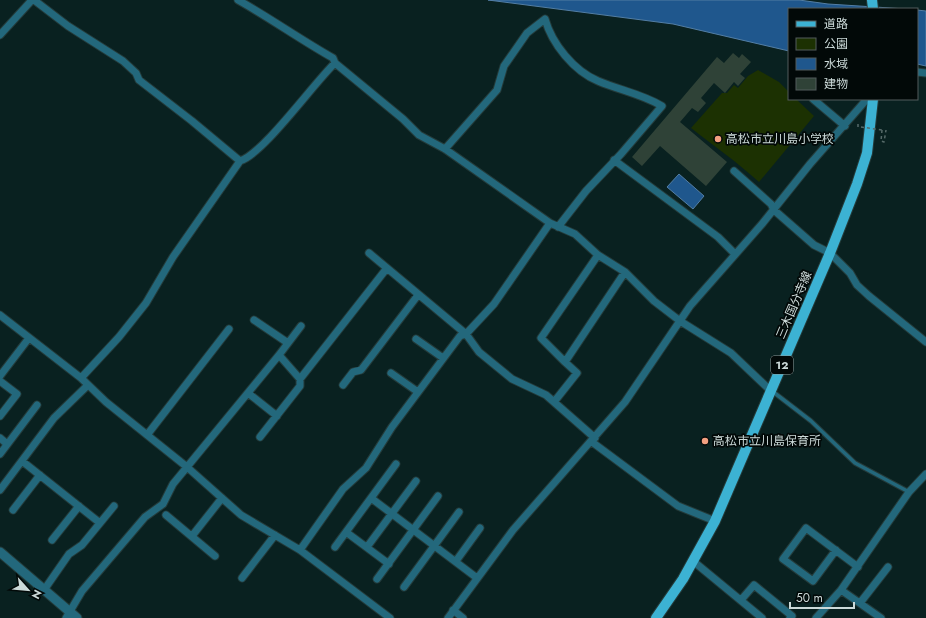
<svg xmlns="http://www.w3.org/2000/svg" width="926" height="618" viewBox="0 0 926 618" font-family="Jost,'Noto Sans JP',sans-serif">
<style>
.green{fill:#1c3102}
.water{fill:#1f578d;stroke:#537ea4}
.building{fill:#2f4237}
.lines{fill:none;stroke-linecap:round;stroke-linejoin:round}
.service-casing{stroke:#243b3a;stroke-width:5.5}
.minor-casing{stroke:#243b3a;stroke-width:9}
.tertiary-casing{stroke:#243b3a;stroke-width:11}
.primary-casing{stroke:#243b3a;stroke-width:12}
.path{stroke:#566a69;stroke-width:1.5;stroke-dasharray:3 3;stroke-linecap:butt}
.service{stroke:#23687c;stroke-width:3.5}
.minor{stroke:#23687c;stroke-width:7}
.tertiary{stroke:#23687c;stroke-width:9}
.primary{stroke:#3cb2d3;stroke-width:10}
.path-bridge{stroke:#566a69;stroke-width:1.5;stroke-dasharray:3 3;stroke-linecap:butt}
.poi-dot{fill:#f3a081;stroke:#020908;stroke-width:1.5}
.labels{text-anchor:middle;stroke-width:3.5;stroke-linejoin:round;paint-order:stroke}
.shield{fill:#020908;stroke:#8f9b9a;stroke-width:1}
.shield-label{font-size:11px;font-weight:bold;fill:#ccdad9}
.poi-label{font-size:12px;fill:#ccdad9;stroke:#020908;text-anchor:start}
.street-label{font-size:12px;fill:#ccdad9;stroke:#020908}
</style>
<rect width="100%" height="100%" fill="#092120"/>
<path class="green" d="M758,70L779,82L789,92V99H796L814,116L759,182C737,162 714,146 691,128L722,93H727L734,85L738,88L748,76Z"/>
<path class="water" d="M488,0H799L828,4L906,9H789V51L673,24Z
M917,10L926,11V66L917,64Z
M679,174L704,196L693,209L667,187Z"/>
<path class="building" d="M733,53L739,58L742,54L751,62L740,74L745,78L738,86L734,82L725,93L714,83L701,98L706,103L698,112L692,108L680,122L727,162L706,186L660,146L642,166L632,157L717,57L724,63Z"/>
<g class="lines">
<g class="service-casing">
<path id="service" d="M772,391L811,421L855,463L909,492"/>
</g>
<g class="minor-casing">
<path id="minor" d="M34,0L68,26L123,61L136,73L139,80L192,121L240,161
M238,0C270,18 301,40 333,58L335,63L403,119L419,135L445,149L550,223L575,234L598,255L625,272L654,301L680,321L731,353L771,391
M0,35L32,0
M917,72L926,73
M813,99L845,126
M445,149L497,90L504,66L527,33L545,19C552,44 574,71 598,81C619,90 642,94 662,106L621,154L586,191L558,227
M614,160L718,237L735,254
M734,171L771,204L774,210L814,245L830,253L850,273L857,285L869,296L926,342
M369,253L466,334L479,352L512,379L546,395L595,438
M0,315L81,378L106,402L187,467L241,515L300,550L390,618
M254,320L288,343
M416,339L443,358
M279,355L301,326
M565,362L541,338L598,255
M391,373L418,392
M0,376L29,338
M81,378L119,337L146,303L173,257L240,161C264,153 313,84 335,63
M0,381L17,394L0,416
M343,385L353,372L361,370L418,295
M248,393L277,416
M554,402L577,373L565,362L625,272
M147,435L229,329
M260,437L300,386V379
M0,438L7,444
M592,442L678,506L715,521
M0,454L37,405
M22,461L100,523
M0,490L54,418L88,385
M371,498L477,578
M13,510L40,475
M166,515L215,556
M346,532L389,564
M192,536L222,498
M52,540L79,506
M335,547L396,464
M367,547L416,481
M300,550L343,489L366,468L392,427L460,336L466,334L494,304L550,223
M836,550L813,581L783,559L806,528L858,567
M456,561L480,528
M693,561L762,618
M242,578L275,535
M377,579L438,496
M404,587L459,512
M44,590L69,554L82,545L114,506
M841,590L881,618
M741,600L754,585L792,616L790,618
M860,603L888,567
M453,610L463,618
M66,618L82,591L145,517L163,504L173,484L187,467L279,355L300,379L387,268
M448,618L513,530L625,402L690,306L762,224L810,164L867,99
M816,618L841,590L909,492L926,474"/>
</g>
<g class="tertiary-casing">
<path id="tertiary" d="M0,552L77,618"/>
</g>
<g class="primary-casing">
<path id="primary" d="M872,0L873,9
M656,618L683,579L715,521L830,253L857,184L867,153L873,99"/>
</g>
<path class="path" d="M858,127V121
M882,130L881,141L884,142L886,130"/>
<use href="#service" class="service"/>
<use href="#minor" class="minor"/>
<use href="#tertiary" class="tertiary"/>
<use href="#primary" class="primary"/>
<path class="path-bridge" d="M861,127L882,130"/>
</g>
<g class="poi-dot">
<circle cx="718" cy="139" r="4"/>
<circle cx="705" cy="441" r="4"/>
</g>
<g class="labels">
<rect class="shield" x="771" y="356" width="22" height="18" rx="3"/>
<g class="shield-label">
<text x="782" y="369">12</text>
</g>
<g class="poi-label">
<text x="726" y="143">高松市立川島小学校</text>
<text x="713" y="445">高松市立川島保育所</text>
</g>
<g class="street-label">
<text transform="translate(794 305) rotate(-67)" y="4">三木国分寺線</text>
</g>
</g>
<rect x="788" y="8" width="130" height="92" fill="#020908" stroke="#535d5c"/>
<rect x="796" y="21" width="20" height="6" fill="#3cb2d3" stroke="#535d5c"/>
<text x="824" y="28" font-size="12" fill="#ccdad9">道路</text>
<rect x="796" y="38" width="20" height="12" fill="#1c3102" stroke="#535d5c"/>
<text x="824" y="48" font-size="12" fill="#ccdad9">公園</text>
<rect x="796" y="58" width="20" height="12" fill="#1f578d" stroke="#535d5c"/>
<text x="824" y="68" font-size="12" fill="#ccdad9">水域</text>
<rect x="796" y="78" width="20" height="12" fill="#2f4237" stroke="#535d5c"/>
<text x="824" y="88" font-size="12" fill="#ccdad9">建物</text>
<g transform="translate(28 590) rotate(117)" stroke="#020908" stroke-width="3" paint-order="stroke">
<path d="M0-3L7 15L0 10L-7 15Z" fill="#ccdad9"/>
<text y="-6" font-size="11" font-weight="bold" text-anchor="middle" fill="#ccdad9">N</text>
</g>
<path d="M790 602v6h64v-6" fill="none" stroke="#ccdad9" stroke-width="2"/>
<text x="796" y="602" font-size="12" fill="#ccdad9" stroke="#020908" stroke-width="3" paint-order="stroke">50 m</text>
</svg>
